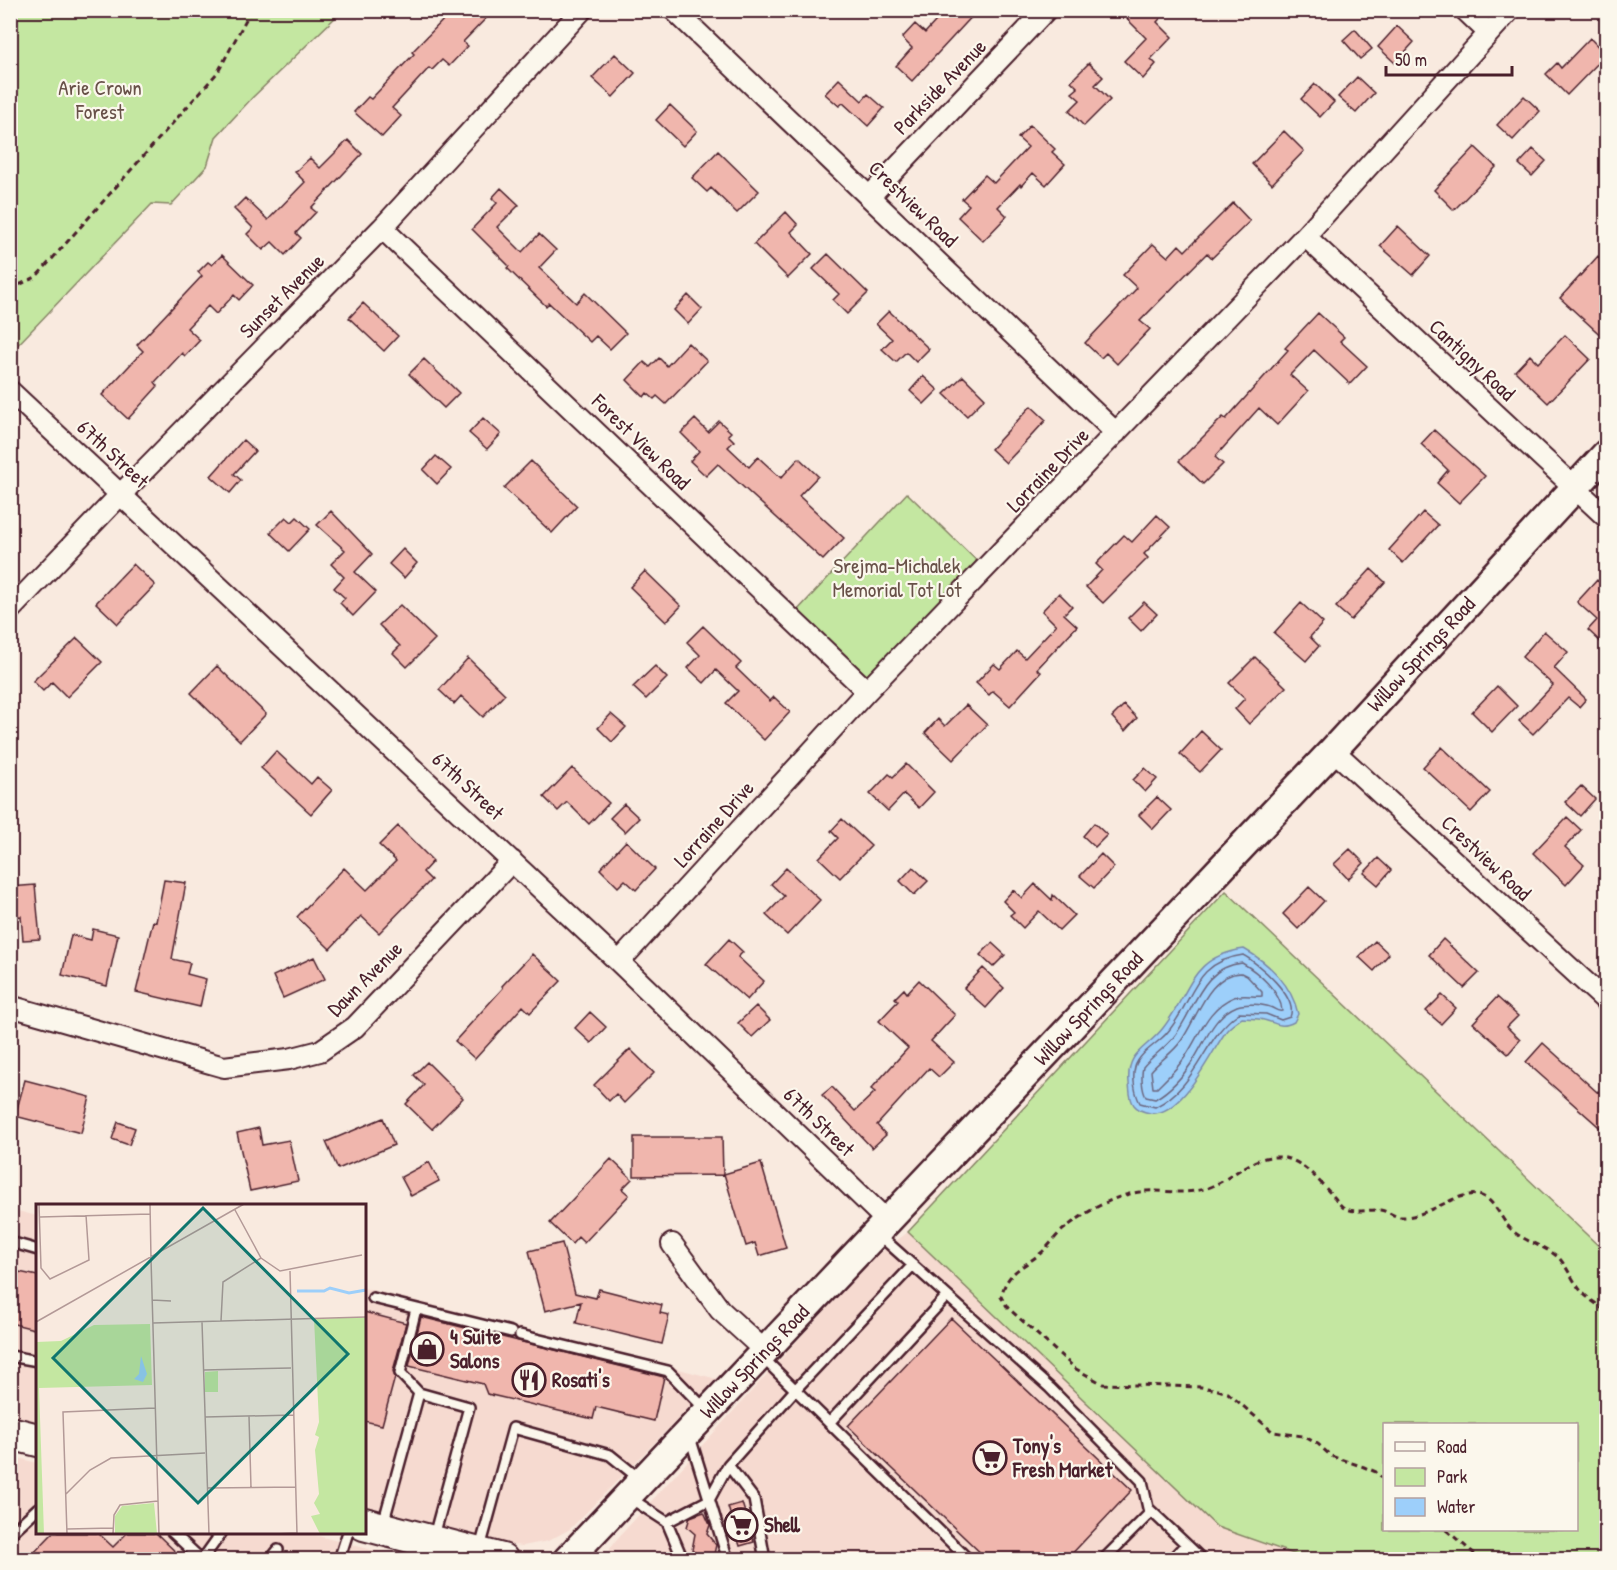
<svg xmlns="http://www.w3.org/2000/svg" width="1617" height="1570" viewBox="0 0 1617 1570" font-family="'Patrick Hand',sans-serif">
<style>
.built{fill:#f6dad0}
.green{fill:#c4e7a1;stroke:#878366;stroke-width:1.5;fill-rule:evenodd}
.water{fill:#9dcffa;stroke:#7c89a7;stroke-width:1.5}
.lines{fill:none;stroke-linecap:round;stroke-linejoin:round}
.shore{stroke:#6b657e;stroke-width:1.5}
.building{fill:#f0b6ad;stroke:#4a1f2b;stroke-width:1.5}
.service-casing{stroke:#4a1f2b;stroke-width:14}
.minor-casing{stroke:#4a1f2b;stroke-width:24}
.secondary-casing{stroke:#4a1f2b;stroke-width:32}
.primary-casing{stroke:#4a1f2b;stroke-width:36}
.path{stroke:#4a1f2b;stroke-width:3;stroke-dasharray:6 4.5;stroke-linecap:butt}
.service{stroke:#fbf7ec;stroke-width:9}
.minor{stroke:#fbf7ec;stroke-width:20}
.secondary{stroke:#fbf7ec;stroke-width:27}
.primary{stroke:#fbf7ec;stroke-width:32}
.labels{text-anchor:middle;stroke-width:4.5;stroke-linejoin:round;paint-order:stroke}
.street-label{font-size:21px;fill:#4a1f2b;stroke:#fbf7ec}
.park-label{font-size:21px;fill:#685148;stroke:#fbf7ec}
.poi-label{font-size:21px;font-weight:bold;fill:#4a1f2b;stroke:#fbf7ec;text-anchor:start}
.inset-river{fill:none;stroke:#9dcffa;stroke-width:3}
.inset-road{fill:none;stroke:#b39997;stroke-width:1.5}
.view{fill:#0f766e;fill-opacity:0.15;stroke:#0f766e;stroke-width:3}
.inset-edge{fill:none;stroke:#4a1f2b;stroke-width:3}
</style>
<rect width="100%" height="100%" fill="#f9eadf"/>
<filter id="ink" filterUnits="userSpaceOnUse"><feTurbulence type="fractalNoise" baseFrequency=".0167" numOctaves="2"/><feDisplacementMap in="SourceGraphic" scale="12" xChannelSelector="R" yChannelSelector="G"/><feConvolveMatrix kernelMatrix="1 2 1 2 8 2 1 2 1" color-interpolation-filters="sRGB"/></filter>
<g filter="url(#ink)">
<path class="built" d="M10,1209L37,1216V1427L11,1420Z
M908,1232L1217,1527L1308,1559L611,1560L610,1549L616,1540L871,1260Z
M364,1288L441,1307L717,1379L570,1529L548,1541L523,1546L486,1542L365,1510Z
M11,1456L37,1463L38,1532L307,1533L406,1559L11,1560Z"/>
<path class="green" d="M10,11H342L252,98L216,137L207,166L171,205L152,204L11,352Z
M907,493L980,564L870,676L865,675L796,612Z
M1226,891L1606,1253V1559H1308L1217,1527L908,1232ZM1384,1424H1576V1530H1384Z"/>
<path class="water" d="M1244,949C1269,963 1292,985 1298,1014L1294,1022C1280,1029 1277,1023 1264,1020C1257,1018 1249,1019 1242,1018C1236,1023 1229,1026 1225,1033C1210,1054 1182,1117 1150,1113C1144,1112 1137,1109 1134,1105C1129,1098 1130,1091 1129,1083C1126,1051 1147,1049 1163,1028C1192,991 1189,957 1244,949Z"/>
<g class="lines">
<path class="shore" d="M1243,955C1258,963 1299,998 1290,1017L1281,1020L1266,1014L1239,1013C1202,1038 1199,1086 1155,1107L1140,1103C1135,1094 1132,1078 1135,1067C1139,1053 1157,1044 1166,1034C1194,1003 1191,962 1243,955Z
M1242,963C1258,972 1281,992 1282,1011C1276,1012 1276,1009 1270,1007C1262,1004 1245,1003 1237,1006C1214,1015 1206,1040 1194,1059C1184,1075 1171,1090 1155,1099L1146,1097C1142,1090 1141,1076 1143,1067C1152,1056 1164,1049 1173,1038C1195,1011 1200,967 1242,963Z
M1241,973L1247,976L1262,992V996C1253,997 1243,994 1234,997C1207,1008 1200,1035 1185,1057C1177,1069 1167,1078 1157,1088H1153L1151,1071C1160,1060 1173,1053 1181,1041C1197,1019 1208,974 1241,973Z"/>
</g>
<path class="building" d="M453,10H494L463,42L468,46L449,66L442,60L432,70L429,68L392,108L401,116L382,137L354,112L368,97L371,99L414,54L412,52Z
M946,10H978L912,81L896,66L912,48L902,38L915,24L925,33Z
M1135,10H1168L1157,22L1172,37L1151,59L1156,64L1143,79L1124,61L1146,38L1127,19Z
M1397,26L1414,42L1395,63L1378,47Z
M1355,29L1372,49L1360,59L1343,40Z
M1590,38L1606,55L1567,95L1546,74L1557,63L1561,68Z
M615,54L635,73L613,97L592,78Z
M1089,63L1103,77L1095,85L1110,100L1084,126L1069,111L1080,100L1072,93L1078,88L1071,81Z
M1357,77L1374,93L1356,113L1338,97Z
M839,79L862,101L868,94L884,108L868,126L843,103L839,106L825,94Z
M1315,84L1334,102L1320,117L1301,99Z
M1524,96L1540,111L1513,140L1497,125Z
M670,105L697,131L683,146L656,120Z
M1030,125L1055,149L1052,152L1065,164L1046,185L1033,173L1021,186L1020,184L998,207L1007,216L983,241L958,217L969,205L962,199L985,175L994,183L1028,147L1018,138Z
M1284,131L1304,151L1272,184L1252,164Z
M348,140L362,154L311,208L316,212L296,233L301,238L285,255L272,242L263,250L247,234L253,228L234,209L245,198L268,220L305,182L295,172L310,158L320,168Z
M1475,147L1496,167L1454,210L1434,190Z
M1533,149L1546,161L1532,176L1519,164Z
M718,151L759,191L737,213L711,188L707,192L692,178Z
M501,188L519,205L497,227L522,252L539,234L556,250L539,268L576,303L585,293L626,333L610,349L596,336L590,342L549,303L546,306L507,268L509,266L472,229L497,203L492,198Z
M1233,203L1250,221L1212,258L1207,253L1140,321L1150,329L1117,364L1106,353L1101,358L1085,343L1137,288L1123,275L1153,244L1168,257L1179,245L1185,251Z
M786,212L798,225L791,232L812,254L788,278L754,244Z
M1398,226L1430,256L1413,275L1380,246Z
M828,254L868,293L847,314L833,300L839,294L813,269Z
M222,255L253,285L239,300L234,295L216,314L208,306L187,328L200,340L185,356L182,353L155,382L158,386L128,419L102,395L143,351L137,345L202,276L198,272L208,262L212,265Z
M1598,256L1606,264V340L1560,298Z
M688,295L702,309L688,324L674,310Z
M363,303L398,336L384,351L349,318Z
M889,311L929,349L916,362L906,352L896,362L882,349L892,339L876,324Z
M1318,313L1344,337L1340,341L1367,366L1350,384L1314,350L1290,375L1308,391L1277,425L1259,408L1215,457L1223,464L1203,484L1179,461L1223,417L1226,419L1288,350L1285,348Z
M1565,335L1590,359L1548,403L1515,371L1530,355L1538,363Z
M688,343L707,361L666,404L657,396L654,399L647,393L644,397L627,380L644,362L650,367L659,358L667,366Z
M424,359L459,393L444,408L409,374Z
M923,376L938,390L924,404L910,391Z
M963,376L985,398L967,416L944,394Z
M1031,406L1046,420L1006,463L991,449Z
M483,418L501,434L487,449L469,433Z
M695,419L708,432L719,421L731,432L728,435L734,441L728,447L749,467L758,457L781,478L799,458L818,476L799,496L844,538L823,560L718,464L706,476L690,461L699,451L681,433Z
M1434,430L1485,476L1459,503L1437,483L1448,470L1421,444Z
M243,440L255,451L234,474L241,480L230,493L211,476Z
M436,456L451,469L437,484L423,470Z
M531,461L577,506L552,533L504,488Z
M331,511L372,554L355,572L376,592L353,616L340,603L345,598L334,588L344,577L331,564L345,550L317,525Z
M1423,512L1438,525L1403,563L1389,550Z
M1157,515L1170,527L1144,554L1148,558L1103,603L1086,587L1102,570L1096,564L1124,535L1132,542Z
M286,517L292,522L297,517L310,529L289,551L270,533Z
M403,549L417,563L404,578L389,564Z
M133,564L155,585L118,624L96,603Z
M1371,569L1385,582L1351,620L1336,607Z
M645,571L681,606L666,622L630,587Z
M1597,580L1606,588V647L1588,630L1597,620L1577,602Z
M1059,593L1072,606L1064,614L1077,626L1037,669L1041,672L1010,706L993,691L989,695L976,683L994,664L1000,669L1017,651L1025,658L1056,625L1042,611Z
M1144,602L1157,614L1141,631L1128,618Z
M1301,603L1323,623L1310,637L1319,646L1306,661L1274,633Z
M400,605L435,639L407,667L393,653L400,646L379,625Z
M703,626L741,663L736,668L770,701L774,697L790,712L764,740L726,703L738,691L716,670L704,683L688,668L700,655L687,642Z
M1544,631L1568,652L1554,668L1586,699L1579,707L1568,698L1533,734L1519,721L1553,685L1522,657Z
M77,638L102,662L67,697L52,682L43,691L33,681Z
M1255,657L1286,687L1249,724L1235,709L1245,698L1229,683Z
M468,658L505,694L483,717L461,696L454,704L439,690Z
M217,666L266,714L240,741L191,693Z
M655,666L667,678L646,699L633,687Z
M1497,686L1517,706L1492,732L1472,712Z
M966,705L987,725L953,760L925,733L938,719L945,726Z
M1124,705L1137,718L1125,731L1112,717Z
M611,714L626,727L612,742L598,728Z
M1201,731L1221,750L1200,772L1180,754Z
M1442,747L1490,792L1471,812L1423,767Z
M276,751L311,784L317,777L332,790L311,814L261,768Z
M906,764L934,792L919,808L904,794L888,811L870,794L889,774L893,777Z
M572,768L609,803L589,824L567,802L558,811L544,797Z
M1145,768L1157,779L1145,792L1133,780Z
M1581,786L1595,799L1580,816L1565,802Z
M1157,797L1171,810L1153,829L1139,815Z
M624,804L639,818L625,832L610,818Z
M1567,817L1581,830L1565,847L1584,865L1566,885L1533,853Z
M842,819L871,846L840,878L819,858L838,838L831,831Z
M1094,823L1107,835L1095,847L1083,836Z
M398,826L433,861L423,872L431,880L379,933L361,916L330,949L297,917L344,868L367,890L396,861L379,845Z
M626,841L655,869L636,890L625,880L618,887L600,869Z
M1350,849L1364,863L1348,879L1334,864Z
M1101,854L1114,867L1094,888L1080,876Z
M1378,858L1391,870L1378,885L1364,873Z
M913,867L928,881L914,895L900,881Z
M786,868L820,900L787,935L766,915L784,896L771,884Z
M164,880L186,883L172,959L190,963L187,974L206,979L200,1007L136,992L153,921L156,922Z
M1035,884L1052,900L1053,895L1074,915L1059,930L1039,911L1023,928L1010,915L1014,912L1003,901L1013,890L1022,898Z
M35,885L40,939L23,940L21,916L11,917L10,887Z
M1309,887L1324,901L1298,929L1283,914Z
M93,929L118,935L107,986L62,975L71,935L91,940Z
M729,939L743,952L738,957L764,981L747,1000L706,964Z
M1443,939L1479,973L1464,988L1429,955Z
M1375,941L1389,954L1374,971L1359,957Z
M992,943L1005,955L993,967L980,955Z
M532,954L561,981L530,1013L523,1006L475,1059L455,1041L503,988L502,986Z
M314,957L325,979L283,998L273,976Z
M983,968L1004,988L986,1008L964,988Z
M919,980L955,1015L931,1041L954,1062L939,1077L929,1068L877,1125L886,1135L872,1148L822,1095L832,1087L855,1111L875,1092L871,1089L908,1048L879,1021L898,1001L895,998L904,989L907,993Z
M1442,995L1456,1008L1441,1024L1426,1011Z
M1497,997L1518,1016L1507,1027L1520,1040L1508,1054L1473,1023Z
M756,1006L770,1020L752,1037L738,1023Z
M590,1012L606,1027L591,1043L575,1028Z
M1543,1043L1597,1092L1598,1091L1606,1099V1133L1526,1062Z
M630,1049L654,1073L624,1103L616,1094L609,1101L594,1085Z
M427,1062L463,1098L432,1129L406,1104L424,1085L414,1075Z
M25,1080L90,1097L81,1133L15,1116Z
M383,1118L394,1145L338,1169L326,1142Z
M118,1122L135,1128L129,1145L112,1139Z
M259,1128L262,1145L289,1140L298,1181L250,1191L237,1133Z
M634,1137H722L723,1175L634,1176Z
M611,1159L632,1179L622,1189L629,1195L584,1243L578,1237L572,1244L550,1223Z
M429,1162L439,1181L411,1196L401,1177Z
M761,1163L786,1248L759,1256L755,1243L746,1246L724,1174Z
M562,1243L575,1293L596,1298L599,1289L662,1305L660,1313L669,1315L662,1344L576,1323L581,1302L545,1311L529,1251Z
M19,1272L38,1276V1330L10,1323V1306Z
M364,1312L406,1323L393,1371L395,1377L382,1425L364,1421Z
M421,1317L664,1377L654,1421L596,1407L593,1419L487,1394L483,1384L409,1366Z
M951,1318L1132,1490L1066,1560H988L848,1426Z
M742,1503L754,1542L740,1546L728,1507Z
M704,1512L710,1525L707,1534L716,1545L714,1554L701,1558L692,1550L695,1534L687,1527L690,1517Z
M53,1533H98L113,1547L127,1533H156L184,1560H27Z"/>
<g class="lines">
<g class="service-casing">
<path id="service" d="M878,1234L1050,1388L1142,1481L1148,1508L1203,1560
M10,1242L38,1250
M373,1298L511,1332
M416,1309L400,1373L419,1393
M520,1335L668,1371L706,1410
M10,1356L38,1361
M763,1358L969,1560
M829,1423L947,1296
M690,1437L728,1560
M728,1465L754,1499L765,1560
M630,1498L667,1522L683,1560
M667,1522L709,1500L728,1465L795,1390L913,1265
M383,1524L419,1393L469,1407L434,1536
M172,1532L201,1559
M10,1534L38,1508
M480,1548L513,1428L610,1455L641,1480
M202,1560L222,1532
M270,1560L278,1550
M339,1560L348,1532
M1103,1560L1151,1512
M1171,1560L1186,1544"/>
</g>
<g class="minor-casing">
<path id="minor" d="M674,10L1116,433
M1465,10L1489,33
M870,196L1046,10
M382,228L867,691
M1305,236L1606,517
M10,391L619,962L887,1221
M10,610L121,494L382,228L582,10
M1333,750L1606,1001
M619,962L867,691L1305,236L1510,10
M10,1006L224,1067L289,1059L320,1051L355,1027L512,861
M672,1244L720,1310L765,1351"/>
</g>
<g class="secondary-casing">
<g id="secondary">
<path id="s1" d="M567,1560L1333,750L1606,454"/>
</g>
</g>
<g class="primary-casing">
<path id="primary" d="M10,1433L38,1440
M364,1524L502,1560"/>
</g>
<path class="path" d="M10,289L36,277L218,72L251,10
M1384,1480L1376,1472L1364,1467L1331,1456L1318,1444L1303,1436L1273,1432L1228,1393L1218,1390L1201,1387L1103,1384L1076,1369L1008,1308L1001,1297C1007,1270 1024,1268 1042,1252C1050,1245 1056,1235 1064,1229C1088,1210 1116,1194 1146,1191C1166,1190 1184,1195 1204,1189C1230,1182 1250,1155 1278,1157C1303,1158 1319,1182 1335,1198C1337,1201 1341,1206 1344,1208C1355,1214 1369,1209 1380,1210C1388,1211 1394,1217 1401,1217C1429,1218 1455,1191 1478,1195C1494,1198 1500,1217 1509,1227C1522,1242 1545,1245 1559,1258C1568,1268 1573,1282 1582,1292C1588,1299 1599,1305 1606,1312
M1446,1530L1482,1560"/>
<use href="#service" class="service"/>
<use href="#minor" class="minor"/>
<use href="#secondary" class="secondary"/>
<use href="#primary" class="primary"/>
</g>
</g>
<defs>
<g id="shop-ring" transform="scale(1.725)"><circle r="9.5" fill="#fbf7ec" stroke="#4a1f2b" stroke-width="1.5"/><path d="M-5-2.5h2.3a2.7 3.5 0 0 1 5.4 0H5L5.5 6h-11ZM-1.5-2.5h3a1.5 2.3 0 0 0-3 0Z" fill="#4a1f2b"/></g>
<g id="restaurant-ring" transform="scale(1.725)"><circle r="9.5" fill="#fbf7ec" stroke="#4a1f2b" stroke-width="1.5"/><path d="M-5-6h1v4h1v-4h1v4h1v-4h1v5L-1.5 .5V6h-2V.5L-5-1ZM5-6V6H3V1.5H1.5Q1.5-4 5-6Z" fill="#4a1f2b"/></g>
<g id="supermarket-ring" transform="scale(1.725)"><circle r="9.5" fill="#fbf7ec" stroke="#4a1f2b" stroke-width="1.5"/><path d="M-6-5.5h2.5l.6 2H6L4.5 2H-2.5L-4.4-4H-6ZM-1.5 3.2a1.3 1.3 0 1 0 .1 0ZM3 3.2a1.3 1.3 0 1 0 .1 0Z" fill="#4a1f2b"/></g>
</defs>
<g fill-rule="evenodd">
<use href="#shop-ring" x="427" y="1349"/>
<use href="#restaurant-ring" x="529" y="1380"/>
<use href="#supermarket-ring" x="990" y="1458"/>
<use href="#supermarket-ring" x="741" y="1525"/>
</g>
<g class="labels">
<g class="street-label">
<text transform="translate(940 87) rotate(-46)" y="7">Parkside Avenue</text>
<text transform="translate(913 204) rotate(44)" y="7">Crestview Road</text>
<text transform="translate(282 296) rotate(-45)" y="7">Sunset Avenue</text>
<text transform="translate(1472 360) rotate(43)" y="7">Cantigny Road</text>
<text transform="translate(641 442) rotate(44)" y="7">Forest View Road</text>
<text transform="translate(113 454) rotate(43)" y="7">67th Street</text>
<text transform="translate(1048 470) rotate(-46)" y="7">Lorraine Drive</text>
<text dy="7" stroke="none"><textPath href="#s1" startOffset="1245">Willow Springs Road</textPath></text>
<text transform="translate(468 786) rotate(43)" y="7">67th Street</text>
<text transform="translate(714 824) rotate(-48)" y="7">Lorraine Drive</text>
<text transform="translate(1486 858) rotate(43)" y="7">Crestview Road</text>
<text transform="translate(365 979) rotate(-45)" y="7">Dawn Avenue</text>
<text dy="7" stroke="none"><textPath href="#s1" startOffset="759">Willow Springs Road</textPath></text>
<text transform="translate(819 1122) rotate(44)" y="7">67th Street</text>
<text dy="7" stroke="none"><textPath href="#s1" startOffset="273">Willow Springs Road</textPath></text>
</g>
<g class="park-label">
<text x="100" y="95">Arie Crown<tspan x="100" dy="24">Forest</tspan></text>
<text x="897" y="573">Srejma-Michalek<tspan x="897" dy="24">Memorial Tot Lot</tspan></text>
</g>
<g class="poi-label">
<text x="450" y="1344">4 Suite<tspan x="450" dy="24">Salons</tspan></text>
<text x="552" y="1387">Rosati's</text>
<text x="1013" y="1453">Tony's<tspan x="1013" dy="24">Fresh Market</tspan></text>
<text x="764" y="1532">Shell</text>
</g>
</g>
<g transform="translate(36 1204)">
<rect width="330" height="330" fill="#f9eadf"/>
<path d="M330,113V330H284L275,312L284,310L278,299L283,290L279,246L283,233L279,231L283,218L278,115ZM114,120L116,181L3,184L8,330H0V138L25,137L58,121ZM182,167V188H169V168ZM118,299L121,330H79V312L86,302Z" fill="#c4e7a1"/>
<path d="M105,152L111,170L107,178L98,175L103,170Z" fill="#9dcffa"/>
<path class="inset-river" d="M261,87H288L294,84L313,89L330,86"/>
<path class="inset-road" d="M3,0L5,64L14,75L53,56L50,11M114,0L115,55M199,6L225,54L244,67L326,51M4,13L114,10M115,55L123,330M254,67L261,330M116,96L135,97M185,117L187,78L225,54M0,118L208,0M166,118L173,330M117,119L329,113M168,166L255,164M213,212L215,284M169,213L258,211M171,284L260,283M30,290L54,266L75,254L169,249M31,325L77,324M31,330L27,208L119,204M77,330L78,311L84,301L122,297M238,330L261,329"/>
<path class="view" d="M167,4L312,150L162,299L17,154Z"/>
<rect width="330" height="330" class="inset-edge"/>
</g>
<rect width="1617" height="1570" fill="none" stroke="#fbf7ec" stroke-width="36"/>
<rect x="18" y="18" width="1581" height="1534" fill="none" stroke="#4a1f2b" stroke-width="2" filter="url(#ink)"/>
<rect x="1383" y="1423" width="195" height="108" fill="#fbf7ec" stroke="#b4a19f" stroke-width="1.5"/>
<rect x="1395" y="1442" width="30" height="9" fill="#fbf7ec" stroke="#b4a19f" stroke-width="1.5"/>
<text x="1437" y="1453" font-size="18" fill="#4a1f2b">Road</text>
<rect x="1395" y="1468" width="30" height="18" fill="#c4e7a1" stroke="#b4a19f" stroke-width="1.5"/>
<text x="1437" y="1483" font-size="18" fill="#4a1f2b">Park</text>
<rect x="1395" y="1498" width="30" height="18" fill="#9dcffa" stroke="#b4a19f" stroke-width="1.5"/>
<text x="1437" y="1513" font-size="18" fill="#4a1f2b">Water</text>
<path d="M1386 66v9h126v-9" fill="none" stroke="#4a1f2b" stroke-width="3"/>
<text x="1395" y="66" font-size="18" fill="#4a1f2b" stroke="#fbf7ec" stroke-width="4.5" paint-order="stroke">50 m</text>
</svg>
